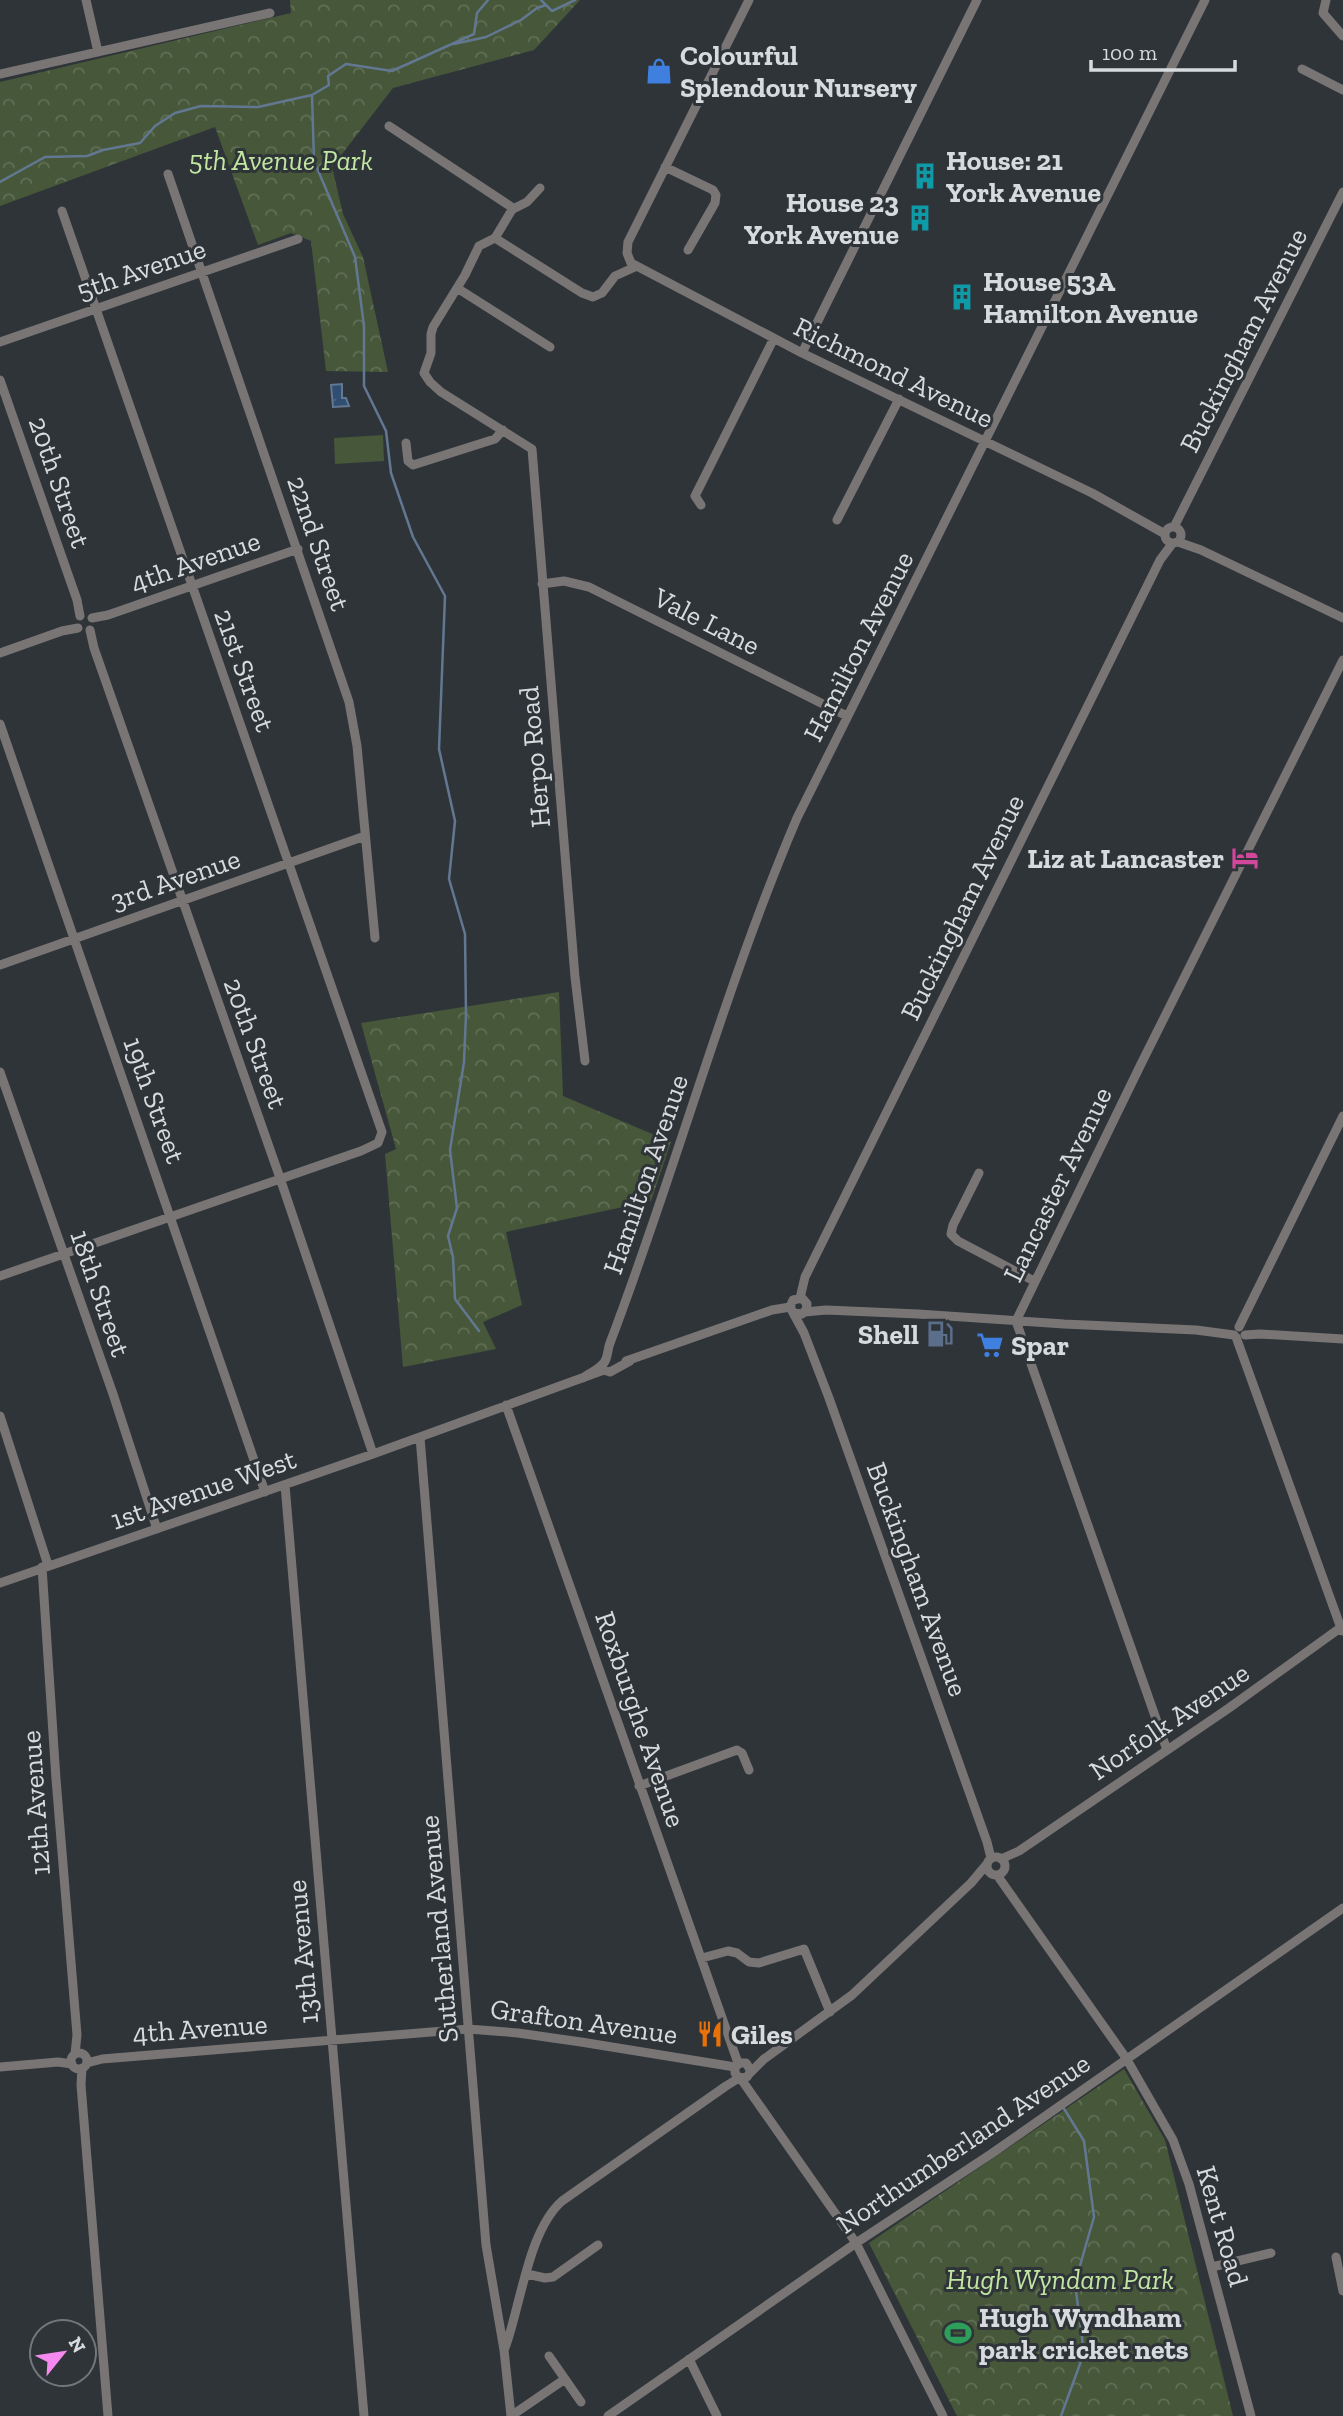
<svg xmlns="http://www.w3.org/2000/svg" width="1343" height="2416" viewBox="0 0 1343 2416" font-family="'Zilla Slab',serif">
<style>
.forest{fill:url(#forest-crowns)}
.pitch{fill:#475739}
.water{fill:url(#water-ripples);stroke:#627892;stroke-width:2}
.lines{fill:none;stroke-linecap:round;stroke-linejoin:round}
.stream{stroke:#627892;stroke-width:2.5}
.minor{stroke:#797575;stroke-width:9}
.labels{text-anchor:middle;stroke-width:6;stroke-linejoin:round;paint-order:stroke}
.poi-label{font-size:28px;font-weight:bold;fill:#d8dbde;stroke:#2f3439;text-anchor:start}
.park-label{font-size:28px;font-style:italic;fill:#c1e6a1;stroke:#2f3439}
.street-label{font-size:28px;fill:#d8dbde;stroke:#2f3439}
</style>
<defs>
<pattern id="forest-crowns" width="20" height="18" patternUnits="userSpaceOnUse" patternTransform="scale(1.75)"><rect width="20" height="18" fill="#475739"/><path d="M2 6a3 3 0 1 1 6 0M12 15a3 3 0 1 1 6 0" fill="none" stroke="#616f55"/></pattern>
<pattern id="water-ripples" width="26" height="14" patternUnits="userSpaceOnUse" patternTransform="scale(1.75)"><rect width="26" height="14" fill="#2f4e71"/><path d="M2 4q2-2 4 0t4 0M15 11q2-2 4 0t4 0" fill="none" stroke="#4c6785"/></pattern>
</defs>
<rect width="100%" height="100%" fill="#2f3439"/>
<path class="forest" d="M290,0H580L534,50L393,88L332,167L343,214L363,257L388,372L326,371L311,241L291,233L258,245L215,127L0,206V82L291,13Z
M559,992L563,1096L671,1142L651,1201L506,1232L522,1305L483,1322L496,1349L403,1367L385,1154L396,1149L361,1023Z
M1124,2069L1165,2140L1233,2416H957L869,2243Z"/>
<path class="pitch" d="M383,435L384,461L335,464L334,438Z"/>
<path class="water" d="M342,384V398H346L349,406L333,407L331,385Z"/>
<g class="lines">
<path class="stream" d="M541,0L552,11L575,0
M454,44L486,37L521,20L537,8L546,5
M312,95L314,161L355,257L364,326V386L386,431L391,473L413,537L445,596L439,749L455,821L449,879L465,934L466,1015L464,1062L450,1150L457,1208L448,1236L453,1257L455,1299L479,1331
M0,182L45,157L87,156L103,150L140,143L155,126L175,113L201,106L258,107L312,95L329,85L328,76L346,64L392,71L474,34L477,13L488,0
M1061,2416L1084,2353L1075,2283L1094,2217L1084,2141L1063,2107"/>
<path class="minor" d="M86,0L98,52
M749,0L628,242L627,253L631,263L802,353L1092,493L1165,534
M1326,0L1323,13L1343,36
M1302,69L1343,90
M0,74L270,13
M389,126L513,208L495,238L479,246L465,275L433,327L431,334V353L424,373L430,382L441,392L532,449L575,977L585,1061
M665,167L713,190L716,195L715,203L688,250
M168,174L349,702L357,746L375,938
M513,209L527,202L540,188
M495,238L582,293L593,297L602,293L615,276L635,267
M457,288L550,347
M0,342L298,239
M802,353L977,0
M0,380L77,600L80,616
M406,443L408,461L413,465L495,439L503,430
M701,505L695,496L774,338
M837,520L899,399
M1165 535a8 8 0 1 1 16 0a8 8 0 1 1-16 0Z
M1174,527L1343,192
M1178,542L1201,550L1343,618
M542,584L564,581L589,587L847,716
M92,618L108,615L298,549
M90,630L94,648L280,1178L373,1454
M0,653L62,631L78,628
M0,724L265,1492
M0,965L365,836
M0,1072L113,1394L157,1529
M979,1173L953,1225L951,1234L958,1241L1034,1281
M0,1276L361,1151L378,1143L382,1132L62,211
M800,1298L805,1277L1160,560L1172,544
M805,1312L826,1310L918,1314L1064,1324L1196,1330L1234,1335
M794,1313L802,1314L806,1310L807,1304L802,1298L793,1300L790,1307L804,1333L829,1398L987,1842L991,1858
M1239,1327L1343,1116
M1245,1335L1260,1334L1343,1339
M1236,1337L1342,1631
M626,1361L772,1310L790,1307
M583,1378C591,1372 603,1368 606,1359C608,1354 608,1348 610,1343C676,1170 724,989 797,818L1205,0
M506,1405L738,2063
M0,1416L48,1565
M420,1437L486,2245L504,2350L511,2416
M285,1485L364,2416
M42,1567L56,1779L77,2035L75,2054
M0,1583L373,1454L604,1370L610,1372L630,1361
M1167,1750L1016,1321L1141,1064L1343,660
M639,1786L737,1750L742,1753L749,1770
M987 1866a9 9 0 1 1 18 0a9 9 0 1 1-18 0Z
M1001,1859L1019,1851L1229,1708L1343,1626
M997,1875L1126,2058L1173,2140L1189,2184L1251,2416
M702,1958L728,1951L737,1953L749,1962L759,1963L804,1949L830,2012
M71 2061a8 8 0 1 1 16 0a8 8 0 1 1-16 0Z
M87,2063L102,2059L468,2029L518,2033L581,2042L735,2067
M0,2067L58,2062L72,2064
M82,2068L81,2085L108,2416
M750,2073L764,2059L852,1995L971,1883L987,1864
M741,2079L856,2243L943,2416
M1336,2257L1343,2291
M1212,2267L1271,2253
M527,2274L545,2278L553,2277L598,2245
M505,2348C521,2305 528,2231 562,2201L726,2086L739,2078L747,2077L751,2071L746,2063H740L735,2067V2073L739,2078
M549,2356L581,2402
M689,2359L717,2416
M511,2416L565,2379
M608,2416L856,2243L991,2154L1343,1908"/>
</g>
<defs>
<g id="shop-bare" transform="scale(2.1)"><path d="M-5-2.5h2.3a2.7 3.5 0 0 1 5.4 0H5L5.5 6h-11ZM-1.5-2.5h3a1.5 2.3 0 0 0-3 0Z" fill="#3f7fe0" stroke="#2f3439" stroke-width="2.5" paint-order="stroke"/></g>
<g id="building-bare" transform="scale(2.1)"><path d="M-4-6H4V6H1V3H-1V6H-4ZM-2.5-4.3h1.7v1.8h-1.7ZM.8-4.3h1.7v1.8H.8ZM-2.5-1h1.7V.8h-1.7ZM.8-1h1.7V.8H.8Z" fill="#0f9aa8" stroke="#2f3439" stroke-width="2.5" paint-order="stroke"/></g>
<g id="hotel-bare" transform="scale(2.1)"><path d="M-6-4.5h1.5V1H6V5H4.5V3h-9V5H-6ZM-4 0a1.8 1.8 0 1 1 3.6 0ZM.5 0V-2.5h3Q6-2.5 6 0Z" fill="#d1479c" stroke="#2f3439" stroke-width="2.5" paint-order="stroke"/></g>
<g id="fuel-bare" transform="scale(2.1)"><path d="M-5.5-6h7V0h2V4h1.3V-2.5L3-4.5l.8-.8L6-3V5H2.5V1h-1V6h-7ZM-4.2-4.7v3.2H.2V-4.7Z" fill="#5c6f8a" stroke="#2f3439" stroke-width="2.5" paint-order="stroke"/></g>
<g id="supermarket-bare" transform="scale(2.1)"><path d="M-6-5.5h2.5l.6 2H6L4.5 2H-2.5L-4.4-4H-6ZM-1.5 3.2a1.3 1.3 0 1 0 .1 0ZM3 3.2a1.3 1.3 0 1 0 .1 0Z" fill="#3f7fe0" stroke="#2f3439" stroke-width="2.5" paint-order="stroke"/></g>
<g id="restaurant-bare" transform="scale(2.1)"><path d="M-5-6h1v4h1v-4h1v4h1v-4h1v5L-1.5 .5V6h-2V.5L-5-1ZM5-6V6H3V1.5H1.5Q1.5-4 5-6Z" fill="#e8710a" stroke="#2f3439" stroke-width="2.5" paint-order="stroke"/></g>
<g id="stadium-bare" transform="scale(2.1)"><path d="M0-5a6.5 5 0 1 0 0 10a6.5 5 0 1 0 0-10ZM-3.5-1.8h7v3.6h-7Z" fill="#2e9e5b" stroke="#2f3439" stroke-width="2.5" paint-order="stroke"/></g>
</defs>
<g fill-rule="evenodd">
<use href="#shop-bare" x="659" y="71"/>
<use href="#building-bare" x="925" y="176"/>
<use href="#building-bare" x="920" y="218"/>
<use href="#building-bare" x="962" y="297"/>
<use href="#hotel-bare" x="1245" y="858"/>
<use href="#fuel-bare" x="940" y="1334"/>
<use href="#supermarket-bare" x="990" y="1345"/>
<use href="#restaurant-bare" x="710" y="2034"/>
<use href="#stadium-bare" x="958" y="2333"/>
</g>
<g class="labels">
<g class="poi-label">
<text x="680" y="65">Colourful<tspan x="680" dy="32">Splendour Nursery</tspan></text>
<text x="946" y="170">House: 21<tspan x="946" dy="32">York Avenue</tspan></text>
<text x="899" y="212" text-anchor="end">House 23<tspan x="899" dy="32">York Avenue</tspan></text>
<text x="983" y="291">House 53A<tspan x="983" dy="32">Hamilton Avenue</tspan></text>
<text x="1224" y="868" text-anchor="end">Liz at Lancaster</text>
<text x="919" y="1344" text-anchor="end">Shell</text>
<text x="1011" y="1355">Spar</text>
<text x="731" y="2044">Giles</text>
<text x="979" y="2327">Hugh Wyndham<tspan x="979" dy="32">park cricket nets</tspan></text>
</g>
<g class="park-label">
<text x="281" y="170">5th Avenue Park</text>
<text x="1060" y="2289">Hugh Wyndam Park</text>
</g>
<g class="street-label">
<text transform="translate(141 269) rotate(-19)" y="10">5th Avenue</text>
<text transform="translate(1243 340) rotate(-63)" y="10">Buckingham Avenue</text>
<text transform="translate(894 372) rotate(26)" y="10">Richmond Avenue</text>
<text transform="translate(60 482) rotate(71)" y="10">20th Street</text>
<text transform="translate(319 543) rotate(71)" y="10">22nd Street</text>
<text transform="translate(195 561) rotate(-19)" y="10">4th Avenue</text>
<text transform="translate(707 621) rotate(27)" y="10">Vale Lane</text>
<text transform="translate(858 646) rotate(-63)" y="10">Hamilton Avenue</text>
<text transform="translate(245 670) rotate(70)" y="10">21st Street</text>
<text transform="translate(534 757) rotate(-95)" y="10">Herpo Road</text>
<text transform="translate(175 879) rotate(-19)" y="10">3rd Avenue</text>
<text transform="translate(962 907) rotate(-64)" y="10">Buckingham Avenue</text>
<text transform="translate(256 1043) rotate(70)" y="10">20th Street</text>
<text transform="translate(155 1100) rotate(70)" y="10">19th Street</text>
<text transform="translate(645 1174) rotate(-71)" y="10">Hamilton Avenue</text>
<text transform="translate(1057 1184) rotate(-64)" y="10">Lancaster Avenue</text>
<text transform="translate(101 1293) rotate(71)" y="10">18th Street</text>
<text transform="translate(203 1489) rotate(-19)" y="10">1st Avenue West</text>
<text transform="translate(918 1579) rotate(70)" y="10">Buckingham Avenue</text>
<text transform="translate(641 1719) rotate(71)" y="10">Roxburghe Avenue</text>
<text transform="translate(1169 1721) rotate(-34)" y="10">Norfolk Avenue</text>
<text transform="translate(35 1803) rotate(-94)" y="10">12th Avenue</text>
<text transform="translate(438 1929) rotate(-95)" y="10">Sutherland Avenue</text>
<text transform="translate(302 1952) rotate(-95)" y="10">13th Avenue</text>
<text transform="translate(584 2021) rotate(8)" y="10">Grafton Avenue</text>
<text transform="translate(200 2028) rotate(-4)" y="10">4th Avenue</text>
<text transform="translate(963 2143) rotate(-34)" y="10">Northumberland Avenue</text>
<text transform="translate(1223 2226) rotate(74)" y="10">Kent Road</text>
</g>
</g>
<g transform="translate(63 2353) rotate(60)"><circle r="33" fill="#2f3439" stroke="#73777b" stroke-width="2"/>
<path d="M0-5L12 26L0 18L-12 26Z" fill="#f589ef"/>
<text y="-10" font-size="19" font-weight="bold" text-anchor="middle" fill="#d8dbde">N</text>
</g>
<path d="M1091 60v10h144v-10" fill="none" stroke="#d8dbde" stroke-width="3.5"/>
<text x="1102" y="60" font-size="21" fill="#d8dbde" stroke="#2f3439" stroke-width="5" paint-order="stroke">100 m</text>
</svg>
